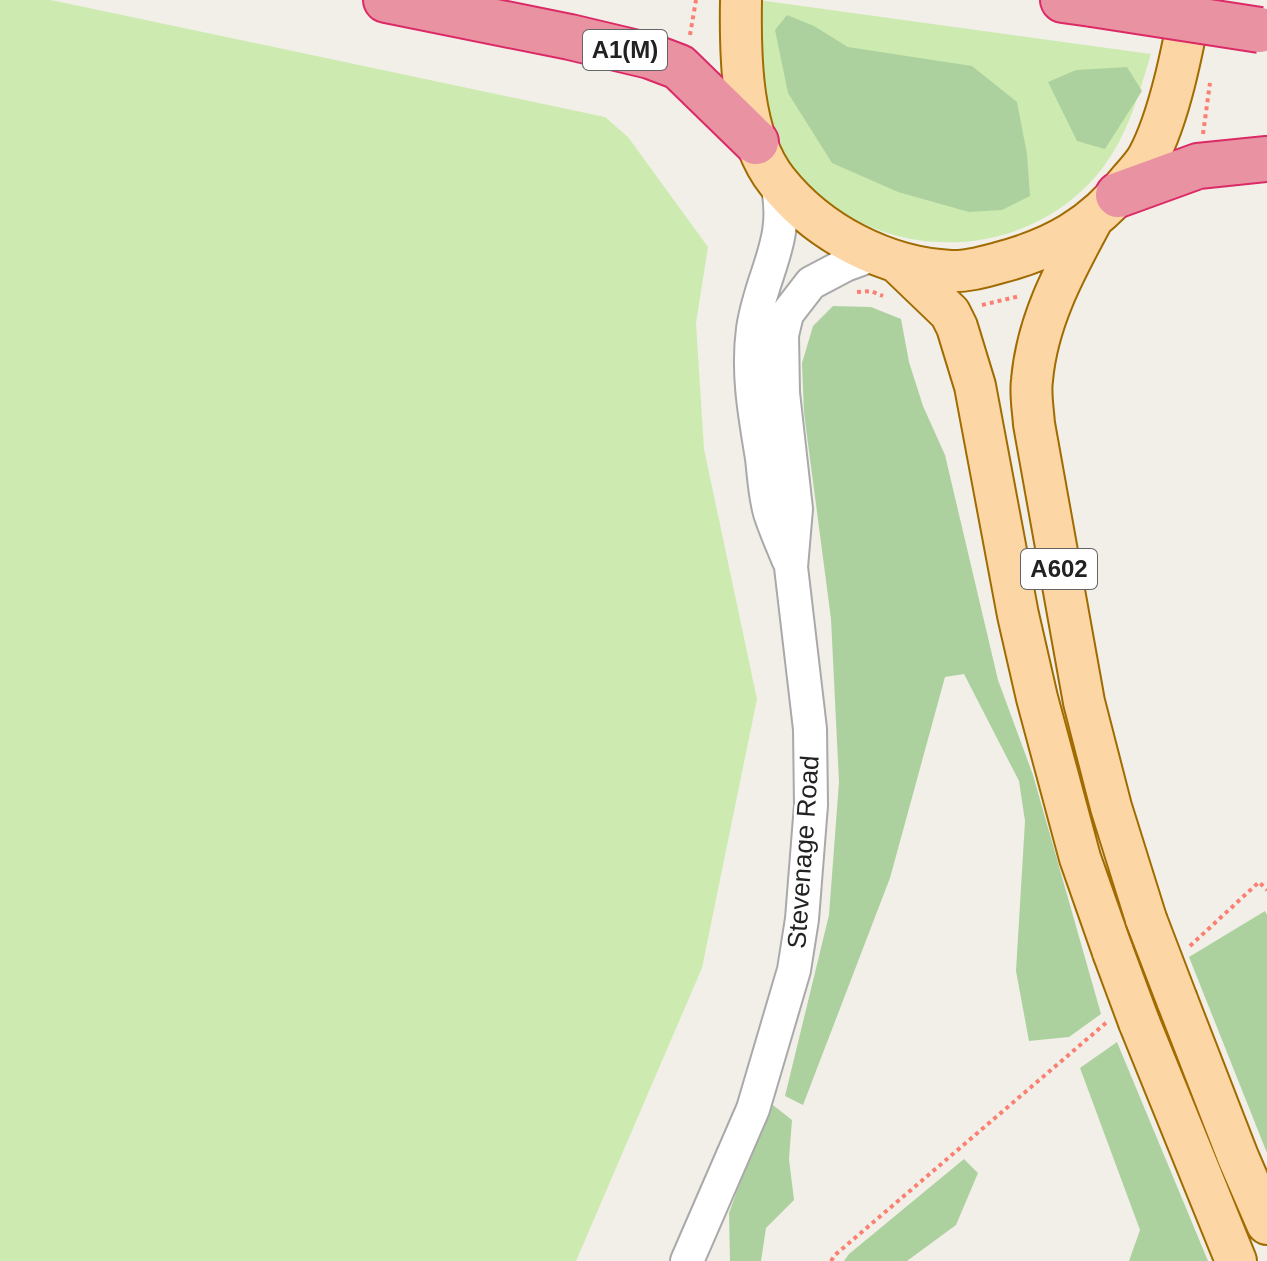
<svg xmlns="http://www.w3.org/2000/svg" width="1267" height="1261" viewBox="0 0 1267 1261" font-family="Helvetica,sans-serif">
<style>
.grass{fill:#cdebb0}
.forest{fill:#add19e}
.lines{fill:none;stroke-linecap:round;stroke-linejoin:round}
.tertiary-casing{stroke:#a9a9a9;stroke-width:36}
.primary-casing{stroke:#a06b00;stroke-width:44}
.motorway-casing{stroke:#dc2a67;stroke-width:48}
.path{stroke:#fa8072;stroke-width:4;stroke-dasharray:4 4;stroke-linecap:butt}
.tertiary{stroke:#fff;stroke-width:32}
.primary{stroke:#fcd6a4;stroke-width:40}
.motorway{stroke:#e892a2;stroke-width:44}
.primary-bridge-casing{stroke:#a06b00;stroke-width:44;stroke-linecap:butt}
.motorway-bridge-casing{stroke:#dc2a67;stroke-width:48;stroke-linecap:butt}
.primary-bridge{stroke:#fcd6a4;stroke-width:40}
.motorway-bridge{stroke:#e892a2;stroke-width:44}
.labels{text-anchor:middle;stroke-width:6;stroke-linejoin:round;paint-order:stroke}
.shield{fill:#fff;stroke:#646464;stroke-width:2}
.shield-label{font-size:24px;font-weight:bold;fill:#222}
.street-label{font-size:26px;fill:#222;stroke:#fff}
</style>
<rect width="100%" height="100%" fill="#f2efe9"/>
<path class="grass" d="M0,0H51L605,117L628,137L708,247L696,323L704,449L757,699L702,968L576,1261H0Z
M759,0L1151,54C1139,93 1129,132 1104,166C1032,262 886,268 805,181C790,165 776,146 768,126C762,111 751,57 752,42C753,28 757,14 759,0Z"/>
<path class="forest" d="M787,15L814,26L848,47L972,66L1017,102L1027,154L1030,196L1002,210L969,212L898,192L832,163L788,93L775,30Z
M1127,67L1142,91L1105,149L1077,141L1048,82L1076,70Z
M833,306L871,307L901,319L909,362L923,406L945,455L998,680L1033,775L1101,1014L1069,1037L1029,1041L1016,971L1025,821L1019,781L964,674L945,677L890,878L803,1105L785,1096L829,915L839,782L831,619L804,413L802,363L813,326Z
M1265,911L1267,915V1153L1189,957Z
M1117,1042L1208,1261H1129L1140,1230L1080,1068Z
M769,1102L792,1120L789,1159L794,1200L766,1228L761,1261H730L729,1213Z
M964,1159L978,1173L956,1225L907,1261H844L849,1254Z"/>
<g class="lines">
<g class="tertiary-casing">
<path id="tertiary" d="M776,180C792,239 761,273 753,329C747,373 755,416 762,458C764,476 765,496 770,513C775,529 782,544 788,559
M687,1261L753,1109L794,970L802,919L811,805L810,729L791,567L796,509L783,393L782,335L787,314L811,283L845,265L875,254"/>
</g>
<g class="primary-casing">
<path id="primary" d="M741,0C740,56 741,136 777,181C818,233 886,268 951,271C966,272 983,267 998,263C1053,249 1094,226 1129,181C1135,174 1143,166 1148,157C1170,116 1183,47 1192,0
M1091,222C1064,272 1037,322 1032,380C1030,394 1033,409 1034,424L1084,702L1111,807L1146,919
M899,264L950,313L957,327L975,386L1018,615L1037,698L1080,858L1113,952
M1177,1000L1238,1157L1267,1224
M1139,1022L1236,1261"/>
</g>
<g class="motorway-casing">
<path id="motorway" d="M386,0L570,37L650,56L679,67L756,142
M1063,0L1092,4
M1118,195L1198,166L1267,159"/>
</g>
<path class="path" d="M690,35L696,0
M1203,134L1210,83
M857,292L871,291L883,296
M982,305L1020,296
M1190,946L1259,882L1267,890
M831,1261L835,1255L1107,1022"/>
<use href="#tertiary" class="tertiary"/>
<use href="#primary" class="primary"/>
<use href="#motorway" class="motorway"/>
<g class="primary-bridge-casing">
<path id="primary-bridge" d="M1146,919L1177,1000
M1113,952L1139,1022"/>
</g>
<g class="motorway-bridge-casing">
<path id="motorway-bridge" d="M1092,4L1260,30"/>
</g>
<use href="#primary-bridge" class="primary-bridge"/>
<use href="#motorway-bridge" class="motorway-bridge"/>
</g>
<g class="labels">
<g class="shield">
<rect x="583" y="30" width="84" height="40" rx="6"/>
<rect x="1021" y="549" width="76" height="40" rx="6"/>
</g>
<g class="shield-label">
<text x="625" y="58">A1(M)</text>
<text x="1059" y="577">A602</text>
</g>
<g class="street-label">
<text transform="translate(803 852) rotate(-86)" y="9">Stevenage Road</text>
</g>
</g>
</svg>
